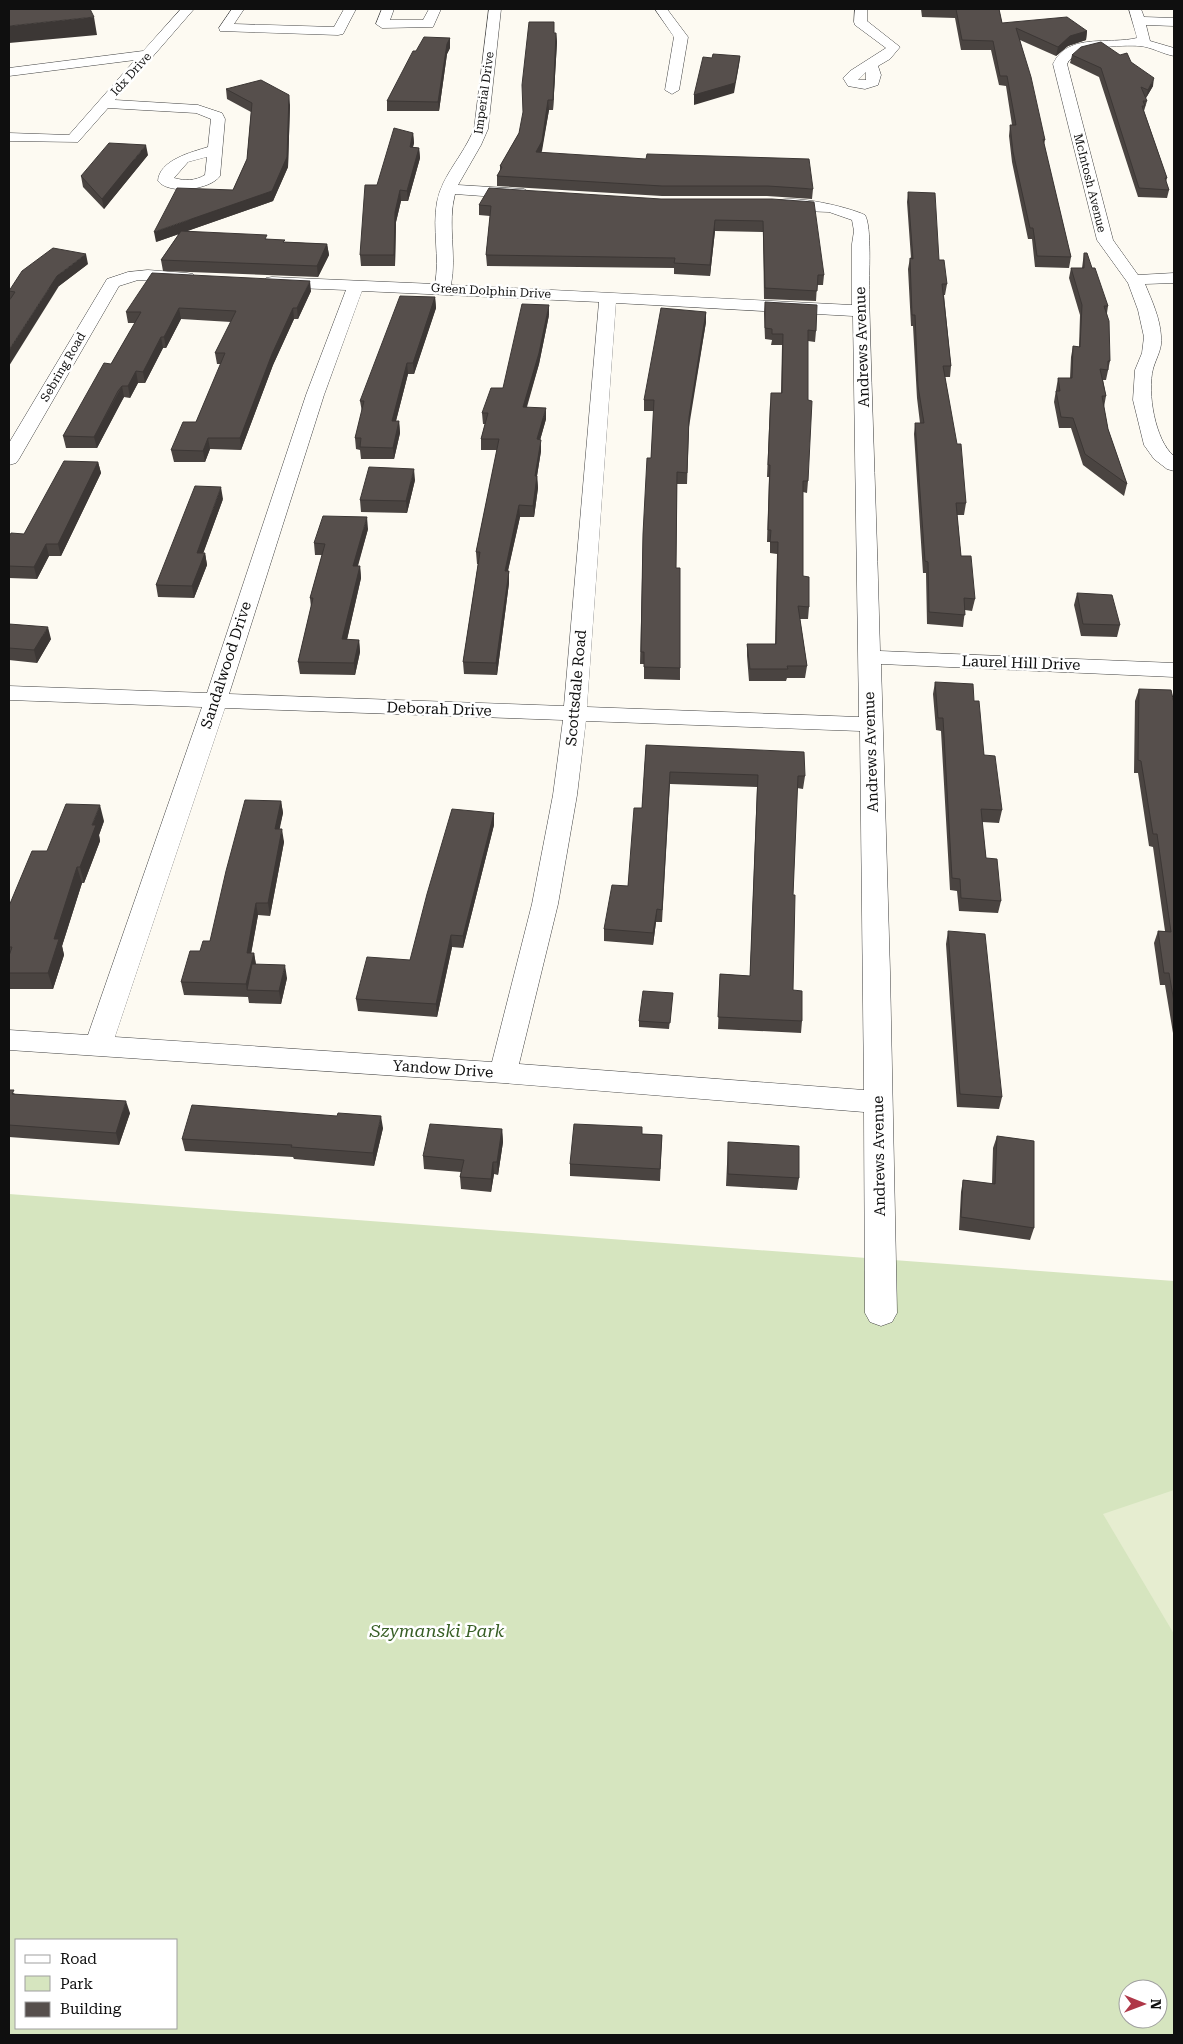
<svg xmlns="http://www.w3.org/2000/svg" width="1183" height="2044" viewBox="0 0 1183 2044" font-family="'Roboto Serif',serif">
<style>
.green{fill:#d6e5bf;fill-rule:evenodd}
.pitch{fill:#e6edd0}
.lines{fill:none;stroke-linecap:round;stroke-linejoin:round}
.minor-casing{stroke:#424242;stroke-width:1}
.minor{fill:#fff;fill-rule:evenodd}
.wall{fill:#4a4441}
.shaded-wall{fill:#3c3735}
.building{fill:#564f4c;stroke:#3c3735}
.labels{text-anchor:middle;stroke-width:5;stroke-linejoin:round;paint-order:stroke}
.far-street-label{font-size:12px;fill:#0f0f0f;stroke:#fff}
.street-label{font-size:15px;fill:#0f0f0f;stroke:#fff}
.near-park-label{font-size:18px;font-style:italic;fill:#385f26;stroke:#fff}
</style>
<rect width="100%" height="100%" fill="#fdfaf2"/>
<path class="green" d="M9,1194L1174,1281V2035H9ZM16,1940H176V2028H16ZM1128,1989H1158V2019H1128Z"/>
<path class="pitch" d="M1174,1490V1634L1103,1514Z"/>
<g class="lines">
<g class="minor-casing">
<path id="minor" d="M181,9H194L115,100L198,105L222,113L225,119L220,176C210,190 169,195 158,181C159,160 192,152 208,147L211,119L196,113L108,108L78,142L9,141V133L69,135L135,60L9,76V68L143,51ZM207,157L205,175C195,181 185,181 174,178L188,162Z
M232,9H244L234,24L334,27L344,9H356L343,34L338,35L220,31L219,28Z
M382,9H394L390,20H423L429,9H441L433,27L382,28L376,24Z
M489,9H501L488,129L481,145L458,185L524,189L532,194L524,199L455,194C447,224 457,255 451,285L852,305V244L854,231L852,220L829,212L777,210L769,205C780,190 849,207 865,215C872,226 869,277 869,293C872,413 877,532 880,651L1174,663V677L881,664L890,972L897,1313L892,1322L881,1326L870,1322L865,1313L864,1112L503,1083L9,1050V1030L88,1035L202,707L9,700V686L207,693L306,395L346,290L272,287L266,286L264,282L266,278L272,277L435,284C440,257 432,229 437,202C442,175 464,155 474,129ZM362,291L599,302L564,706L229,694L324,395ZM616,303L853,316L859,717L587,707ZM225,708L563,720L553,795L532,904L492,1062L115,1037ZM586,721L860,731L864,1090L519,1064L558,904L577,795Z
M655,9H667L688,37L679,90L672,94L665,90L674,37Z
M855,9H867V21L900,47L890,59L878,66L881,75L878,85L865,89L848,86L843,78L850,71L886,48L855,25L854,22ZM866,72V80H858Z
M1129,9H1141L1144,17L1174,18V26L1146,25L1150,41L1174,48V56C1163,54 1151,47 1140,46C1122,45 1075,46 1067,64L1113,240L1138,275L1174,273V283L1145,284C1152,301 1160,318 1161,336C1163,348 1156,358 1153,369C1147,392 1155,441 1174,456V471L1167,469L1154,459L1144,445L1133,400L1135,370L1142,353L1144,337L1138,310L1128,283L1097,240L1053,64C1068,32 1109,45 1137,38Z
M148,270L187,273L193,274L195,278L193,282L187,283L138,280L119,286L19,459L16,463L9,465V443L107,279L128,272Z"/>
</g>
<use href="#minor" class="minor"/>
</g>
<path class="wall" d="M300,9H340L339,10Z
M921,9H999L1002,23L1087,31L1086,40L1068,46L1056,56L1020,40L1045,140L1044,144L1071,257L1069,268L1035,267L1032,239H1028L1012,162L1009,136L1010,125H1012L1006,86L999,85L991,50H961L955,18L922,17Z
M554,33H556L557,42L553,110H549L541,153L813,189L812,199L767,196H662L497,186V176L500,171V166L519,133Z
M450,38V48L447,54L439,111H387V101L416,51Z
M1072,55L1131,62L1153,86L1146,98H1145L1147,101L1144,111L1167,178L1166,182L1169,190L1167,198L1138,197L1099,77L1070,63Z
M226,89L290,105L288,167L273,201L187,231L268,239L285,242L327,244L329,255L318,277L163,271L161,260L179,234L156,242L233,190L247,159L251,112L227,99Z
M413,133L414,143L413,147L419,148L420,158L408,201H401L396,222L395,266H361L360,255Z
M148,155L104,209L83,187L81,176Z
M908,192L939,260L947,284L945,295H944L951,366L950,377H945L966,503L964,515H957L961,556L975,599L972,611L965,610L963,627L927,624L926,573H923L914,434L915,423H920L917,398L913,326H911L908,269L910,258H911L907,202Z
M661,199H772L824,275L823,285H817L816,301L764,299L763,232L715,231L710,276L674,274V268L487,266L486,255L490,216L479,215V205Z
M1084,253L1092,268L1108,306L1107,313L1110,361L1106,380H1103L1106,396L1104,407L1108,429L1127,484L1124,496L1083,465L1071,428H1059L1054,402L1058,378H1070L1071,357L1073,346L1079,347L1080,315L1069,278L1071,268H1082Z
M88,264L59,286L10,299L9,291Z
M311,291L298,319H294L273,365L241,450L210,449L205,462H174L171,450L196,422L221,364H217L215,353L231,322L181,319L166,348H163L145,383H138L130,398L124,397L121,402L97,448H66L63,436L111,364L135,323H128L126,312Z
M435,297L436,308L414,374H408L396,421H399L400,433L394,459H361L360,450L356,449L355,438L362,412L360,401Z
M765,302L816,331L815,342L808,341V481L807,493L803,492V576L809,607L808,619H800L807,666L805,678H787L786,681H749L747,656V644H775L777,554L770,553V542H767L769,477H767L770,404L781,393L782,345H771L772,340L765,339L764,313Z
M706,312V322L689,427L687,484H677L676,568L680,668V680L644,679V664H640L643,534L651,458L654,411H644V400Z
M549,315L539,364L527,407L546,419L540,440L541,451L537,476L538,488L534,517H520L508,571H509V583L497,675L464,674L463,662L478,564H477L476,552L497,450H481V439L485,424H483L482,413L503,388Z
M98,462L101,473L61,556H49L37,579L9,578V537L24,534Z
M415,480L407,513L361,512L360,500Z
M223,499L203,553H205L207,565L194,598L158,597L156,585Z
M368,529L358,566H360L361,578L347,640H359L360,652L355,675L300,674L298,662L311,607L310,598L322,555H315L314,543Z
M1077,593L1120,625L1117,637L1081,636L1074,605Z
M9,624L51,639L37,663L9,660Z
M935,682L974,701L984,755L1002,810L999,823L982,822L986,858L1001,901L998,913L959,911L957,891L950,890L941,731L936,730L933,694Z
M1139,689L1174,703V1039L1165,985H1160L1154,943L1158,931H1165L1153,847L1149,846L1138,773H1134L1135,701Z
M646,745L805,776L803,789L797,788L793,895V990L802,1021L801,1033L718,1029L720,974L750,976L757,787L670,784L662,922H656L653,945L604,941V929L628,886L642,808Z
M281,801L283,813L279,829L284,842L270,916L258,915L251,953H254L256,964L287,978L281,1004L249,1003L248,997L184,995L181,982L200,951L210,941Z
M494,813V825L463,948L452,947L437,1017L358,1011L356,999L410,960Z
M104,821L99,835L100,841L84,883H82L62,946L64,955L53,989H9V906L47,851Z
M948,931L1002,1097L999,1109L957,1107L946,944Z
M672,999L669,1029L639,1027V1021Z
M9,1090L15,1094L130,1113L119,1145L9,1137Z
M337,1116L383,1128L374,1166L294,1159L293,1157L185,1151L182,1139Z
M502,1129L503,1142L498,1175L494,1174L491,1192L461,1189L460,1177L461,1172L424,1169L423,1156Z
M642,1134L662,1135L660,1181L570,1176V1164Z
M997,1136L1034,1228L1030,1240L959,1230L961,1192L963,1180L992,1184L993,1148Z
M728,1142L799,1178L797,1190L726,1186Z"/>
<path class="shaded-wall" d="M94,17L97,35L9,43V26Z
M1087,31L1086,40L1068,46L1056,56L1058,47L1070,36Z
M556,33L557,42L553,110V100Z
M450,38V48L447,54L439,111L438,102L447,44Z
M740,56L739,65L734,93L694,105V95Z
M1154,78L1153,86L1146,98L1148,90Z
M289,95L290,105L288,167L273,201L156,242L154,232L272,191Z
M548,100L549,110L542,151L536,162V152Z
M413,133L414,143L410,157V147Z
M146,145L148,155L104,209L102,199Z
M419,148L420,158L408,201L407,191Z
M400,190L401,201L396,222L395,266L394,255L395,212Z
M715,220V231L710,276V265Z
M327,244L329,255L318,277L317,266Z
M86,254L88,264L59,286L9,366V350L57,276Z
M310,281L311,291L298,319L297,308Z
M435,297L436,308L414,374L413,363Z
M549,305V315L539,364L523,418V407Z
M179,308L181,319L166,348L164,337Z
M293,308L294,319L273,365L241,450L240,438L272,354Z
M706,312V322L688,428L689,417Z
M161,337L163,348L145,383L143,372Z
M407,363L408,374L393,432L392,421Z
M136,371L138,383L130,398L128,386Z
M122,386L124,397L97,448L94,437Z
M546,408V419L537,451V439Z
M399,421L400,433L394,459L393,448Z
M208,438L210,449L205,462L203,451Z
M541,440V451L535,488V476Z
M98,462L101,473L61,556L58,544Z
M414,469L415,480L407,513L406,501Z
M537,476L538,488L534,517L533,506Z
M221,487L223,499L199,565L197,553Z
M519,505L520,517L505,583V571Z
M367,517L368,529L354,578L353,566Z
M46,544L49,556L37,579L34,567Z
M205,553L207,565L194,598L192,586Z
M360,566L361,578L344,652L342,639Z
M509,571V583L497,675L496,663Z
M48,627L51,639L37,663L34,650Z
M359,640L360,652L355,675L354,663Z
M281,801L283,813L277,842L275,829Z
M100,805L104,821L99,835L100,841L84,883L80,867L92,825Z
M494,813V825L463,948V936Z
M282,829L284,842L270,916L268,903Z
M77,867L82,883L62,946L64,955L53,989L48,973L54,939Z
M256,903L258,915L249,966L247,953Z
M657,909L656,922L653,945V933Z
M451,935L452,947L437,1017L436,1004Z
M254,953L256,966L247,990L246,984Z
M285,965L287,978L281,1004L279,991Z
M126,1101L130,1113L119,1145L116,1133Z
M381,1116L383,1128L374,1166L373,1153Z
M502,1129L503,1142L498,1175L497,1162Z
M493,1162L494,1174L491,1192V1179Z"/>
<path class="building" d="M9,9H90L94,17L9,26Z
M956,9H999L1002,23L1067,17L1087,31L1070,36L1058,47L1016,28L1031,77L1045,140L1043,139L1071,257L1037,256L1033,228H1030L1013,152L1010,125H1016L1007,76H1000L993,41L962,40Z
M529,22H554V33H556L553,100H548L542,141L536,152L646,159L647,154L809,159L813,189L768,186H662L497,176L502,167L500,166L519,133L523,112L522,85Z
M424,37L450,38L447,44L438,102L387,101L413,51H416Z
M1101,42L1120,55L1127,53L1131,62L1154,78L1148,90L1141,87L1147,101H1143L1145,106H1142L1167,178H1165L1169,190L1139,188L1101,68L1072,55L1081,47Z
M713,54L740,56L735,83L694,95L703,57L712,58Z
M261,80L289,95L287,157L272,191L154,232L177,188L233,190L247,159L252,103L226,89Z
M394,128L413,133L410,147L419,148L407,191L400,190L395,212L394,255H360L365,185H377Z
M109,143L146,145L102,199L81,176Z
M489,188L661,199H772L814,202L824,275H818L817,291L765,288L763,221L715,220L710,265L674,263L675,258L486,255L491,206L479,205Z
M908,192L935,193L939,260H944L947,284H942L951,366H943L957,444H961L966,503H956L961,556H971L975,599L964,598L965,615L929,612L928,562L925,561L915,423H924L918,386L915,315H912L910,258L913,259Z
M181,231L267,235L265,239L285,240L283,242L327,244L317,266L161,260Z
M53,248L86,254L57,276L9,350V301L15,292L9,291L22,271Z
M1084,253H1087L1092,268H1095L1108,306H1104L1109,321L1110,361H1108V370L1100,369L1106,396H1102L1108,429L1127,484L1085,454L1073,418L1061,417L1056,391H1060L1058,378H1072L1073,346L1080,347L1082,305L1071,268H1084Z
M152,273L310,281L297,308H293L272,354L240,438H208L203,451L171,450L183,422H196L225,353H215L236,311L179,308L164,337H161L143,372L136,371L128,386H122L118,391L94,437L63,436L104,363L111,364L141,312H126Z
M400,296L435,297L413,363H407L392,421H399L393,448L360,447L361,438H355L364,401H360Z
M765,302L817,305L816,331L808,330V400L812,401L808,481H803V576L809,577V607L798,606L807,666H787L788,669H750L747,644H776L778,542H770L771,530H768L770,465H768L771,393H782L783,334H772V329L765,328Z
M522,304L549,305L539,353L523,407L546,408L537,439L541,440L535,476H537L533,506L519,505L505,571H509L496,663L463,662L480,552H476L499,439H481L488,413H482L491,388H503Z
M661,308L706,312L689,417L687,473L677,472L676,568H680V668L644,667V652H641L643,534L647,458H651L654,400H644Z
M64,461L98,462L58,544H46L34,567L9,566V537L11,533L24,534Z
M369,467L414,469L406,501L360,500Z
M195,486L221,487L197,553H205L192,586L156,585Z
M323,516L367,517L353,566H360L342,639L359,640L354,663L298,662L313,598H310L325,544L314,543Z
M1077,593L1112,595L1120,625L1083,624Z
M9,624L48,627L34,650L9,648Z
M935,682L973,684L974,701H979L984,755L995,756L1002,810L981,809L986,858L997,859L1001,901L961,898L960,879L952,878L943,718H938Z
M1139,689L1171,690L1174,703V1002L1169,973H1164L1158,931L1171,932L1157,834H1153L1141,761L1138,760Z
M646,745L804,752L805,776H798L793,895H795L793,990L802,991V1021L718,1017L720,974L750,976L758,775L670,772L662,910L657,909L653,933L604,929L612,885L628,886L634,808H642Z
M245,800L281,801L275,829H282L268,903H256L247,953H254L246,984L181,982L190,951H200L203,941H210L226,871Z
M66,804L100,805L92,825H96L80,867H77L54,939H59L48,973H9V956L12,947H9V906L32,851H47Z
M452,809L494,813L463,936L451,935L436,1004L356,999L367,957L410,960L427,894Z
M948,931L985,934L1002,1097L960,1094Z
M252,964L285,965L279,991L247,990Z
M643,991L673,993L670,1023L639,1021Z
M9,1090H14L12,1094L126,1101L116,1133L9,1125Z
M192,1105L337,1116L338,1113L381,1116L373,1153L291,1147L292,1145L182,1139Z
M430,1124L502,1129L497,1162H493L491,1179L460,1177L464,1160L423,1156Z
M574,1124L642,1127V1134L662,1135L660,1169L570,1164Z
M997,1136L1034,1141V1228L961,1217L963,1180L995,1184Z
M728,1142L799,1146V1178L728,1174Z"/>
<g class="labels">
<g class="far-street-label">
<text transform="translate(131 74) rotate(-48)" y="4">Idx Drive</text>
<text transform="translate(484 93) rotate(-82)" y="4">Imperial Drive</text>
<text transform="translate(1090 183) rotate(76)" y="4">McIntosh Avenue</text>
<text transform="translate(491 291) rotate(3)" y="4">Green Dolphin Drive</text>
<text transform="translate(63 367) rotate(-60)" y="4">Sebring Road</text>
</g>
<g class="street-label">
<text transform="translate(862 347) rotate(-92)" y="5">Andrews Avenue</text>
<text transform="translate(1021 663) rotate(2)" y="5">Laurel Hill Drive</text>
<text transform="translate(226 665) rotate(-72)" y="5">Sandalwood Drive</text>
<text transform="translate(576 688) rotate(-85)" y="5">Scottsdale Road</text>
<text transform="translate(439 709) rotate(2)" y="5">Deborah Drive</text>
<text transform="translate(871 752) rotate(-92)" y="5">Andrews Avenue</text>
<text transform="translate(443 1069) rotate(4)" y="5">Yandow Drive</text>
<text transform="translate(879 1156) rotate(-91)" y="5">Andrews Avenue</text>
</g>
<g class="near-park-label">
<text x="437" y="1637">Szymanski Park</text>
</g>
</g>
<rect width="1183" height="2044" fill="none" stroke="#0f0f0f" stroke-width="20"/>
<rect x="15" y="1939" width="162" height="90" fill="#ffffff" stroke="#9f9f9f"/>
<rect x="25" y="1955" width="25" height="8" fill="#ffffff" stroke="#9f9f9f"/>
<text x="60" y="1964" font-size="15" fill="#0f0f0f">Road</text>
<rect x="25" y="1976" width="25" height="15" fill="#d6e5bf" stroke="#9f9f9f"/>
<text x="60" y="1989" font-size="15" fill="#0f0f0f">Park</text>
<rect x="25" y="2002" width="25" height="15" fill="#564f4c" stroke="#9f9f9f"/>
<text x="60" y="2014" font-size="15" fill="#0f0f0f">Building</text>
<g transform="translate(1143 2004) rotate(91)"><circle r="24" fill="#ffffff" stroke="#9f9f9f"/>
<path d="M0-4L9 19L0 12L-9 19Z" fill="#af3748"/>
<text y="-8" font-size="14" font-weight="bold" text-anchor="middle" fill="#0f0f0f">N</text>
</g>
</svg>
